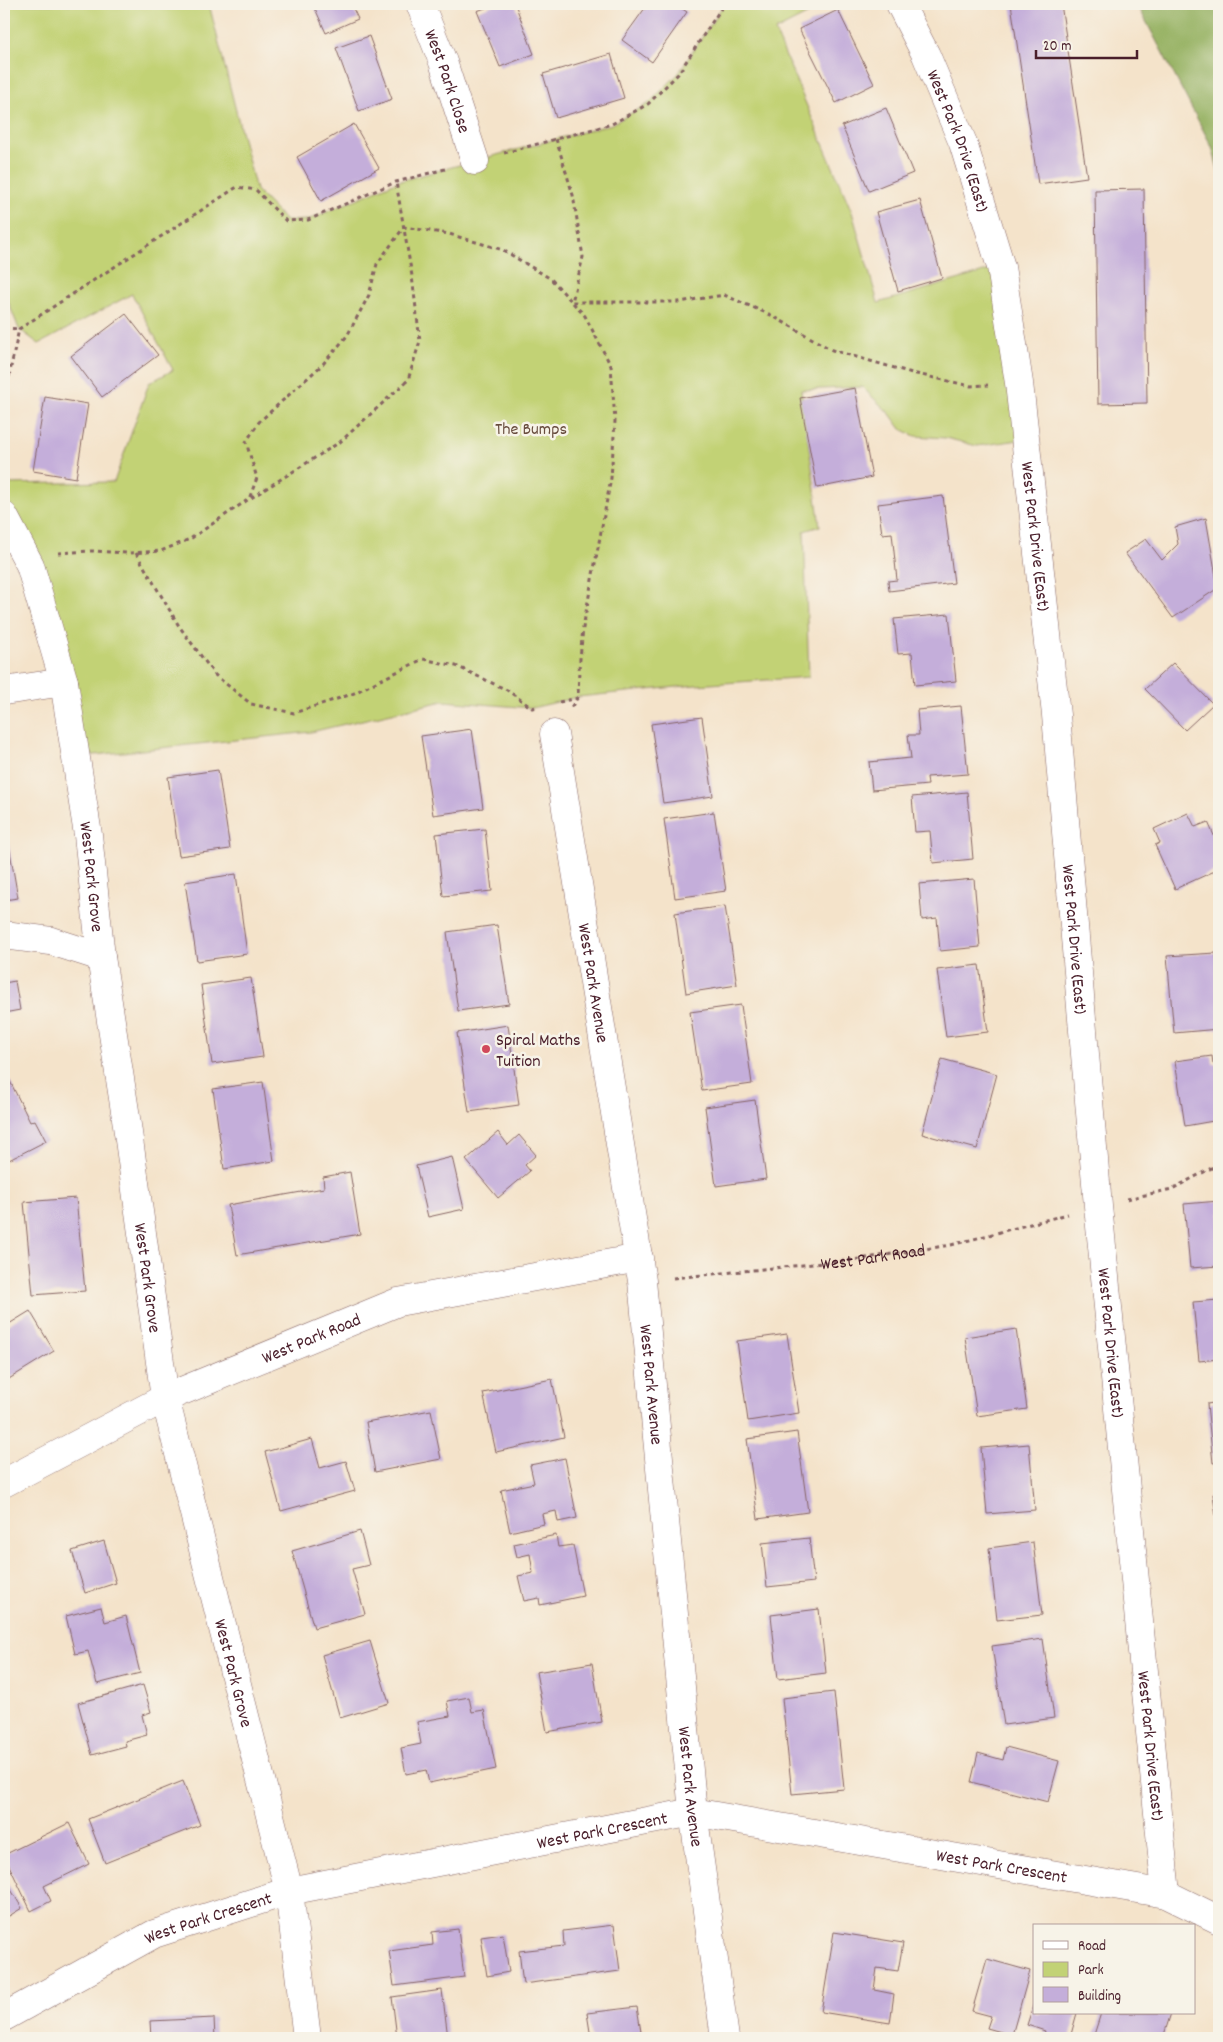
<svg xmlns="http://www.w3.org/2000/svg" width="1223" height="2042" viewBox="0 0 1223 2042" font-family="Dekko,sans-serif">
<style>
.green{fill:#c2d275;stroke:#867850}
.forest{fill:#99b466;stroke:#726a48}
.building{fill:#c4aeda}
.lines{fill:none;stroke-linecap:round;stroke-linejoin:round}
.minor-casing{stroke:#866463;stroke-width:29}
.path{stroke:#866463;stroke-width:3;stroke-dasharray:4 4;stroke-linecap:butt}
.minor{stroke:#fff;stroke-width:28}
.poi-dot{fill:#d1495b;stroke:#f7f3e8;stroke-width:2}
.labels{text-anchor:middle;stroke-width:5;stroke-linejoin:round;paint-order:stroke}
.street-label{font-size:18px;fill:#4a1f2b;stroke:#f7f3e8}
.park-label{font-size:18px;fill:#684c3e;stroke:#f7f3e8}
.poi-label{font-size:18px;fill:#4a1f2b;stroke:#f7f3e8;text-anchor:start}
</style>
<rect width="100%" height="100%" fill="#f7f3e8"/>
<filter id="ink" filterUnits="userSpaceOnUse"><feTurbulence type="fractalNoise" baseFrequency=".02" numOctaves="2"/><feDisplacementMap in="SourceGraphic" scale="10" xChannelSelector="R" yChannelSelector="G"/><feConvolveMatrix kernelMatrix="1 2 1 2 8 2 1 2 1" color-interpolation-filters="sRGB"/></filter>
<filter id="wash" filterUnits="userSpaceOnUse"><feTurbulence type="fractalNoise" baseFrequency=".0096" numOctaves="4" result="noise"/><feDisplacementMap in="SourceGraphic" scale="20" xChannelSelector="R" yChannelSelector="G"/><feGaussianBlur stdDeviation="1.12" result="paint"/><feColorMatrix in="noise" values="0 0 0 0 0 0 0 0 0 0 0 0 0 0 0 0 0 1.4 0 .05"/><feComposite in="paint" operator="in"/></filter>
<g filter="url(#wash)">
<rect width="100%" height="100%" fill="#f4e3ca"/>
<path class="green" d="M4,4H209L256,190L286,221L308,220L396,182L612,124L648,104L678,74L724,4H828L775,31L852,212L878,303L1001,267L1026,439L977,446L946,438L915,436L901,429L890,414L862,387L801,390L820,526L804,531L809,677L696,685L578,697L532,708L443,701L311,732L76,757L4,513V484L114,482L149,383L173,370L132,294L39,344L19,329L4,291Z"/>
<path class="forest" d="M1137,4H1219V173L1212,147Z"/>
<g id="blocks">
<path class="building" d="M313,4H351L358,19L326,33Z
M496,4H515L534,54L500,67L477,11Z
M648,4H675L687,12L652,62L622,40Z
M1011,4H1061L1087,177L1038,184Z
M838,10L874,84L836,103L799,29Z
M369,36L392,99L359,111L336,48Z
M611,54L624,98L556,118L543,74Z
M886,108L913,173L869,191L842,126Z
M354,124L379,168L321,201L297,157Z
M1144,189L1147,403L1098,404L1095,190Z
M920,200L942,278L898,291L876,212Z
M126,314L158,355L102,397L71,356Z
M855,388L872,477L817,488L800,398Z
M45,397L88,404L76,478L33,471Z
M943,496L954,583L889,591L888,581L897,580L892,533L882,534L878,504Z
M1206,518L1218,588L1173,618L1125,553L1146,539L1162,560L1178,544L1175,527Z
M949,614L956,681L915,685L912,653L898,654L894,619Z
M1173,663L1213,704L1185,730L1145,689Z
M961,706L968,774L927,777L928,785L872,790L869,762L911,758L908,735H919L917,710Z
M702,717L713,796L663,803L651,724Z
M472,729L483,808L433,815L421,736Z
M218,770L230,849L179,856L168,777Z
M967,792L973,859L933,863L930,831L915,832L912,797Z
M714,812L726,891L675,898L664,819Z
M1188,813L1195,827L1208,822L1219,847V869L1175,889L1155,845L1160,843L1154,829Z
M485,829L492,891L443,896L436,834Z
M4,834H7L18,898L4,900Z
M236,874L247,954L197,961L185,882Z
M974,879L980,947L940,951L937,918L922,920L919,884Z
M725,906L737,985L686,993L675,913Z
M497,925L509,1004L458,1011L447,932Z
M1216,953L1219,992V1029L1174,1033L1167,956Z
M979,965L988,1032L946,1037L937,970Z
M251,978L263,1057L212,1064L201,985Z
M15,981L20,1010L4,1013V983Z
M741,1005L752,1084L702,1091L690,1012Z
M508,1025L519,1105L469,1112L457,1033Z
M1212,1056L1213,1064L1219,1063V1120L1185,1126L1175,1061Z
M942,1059L997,1074L977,1149L922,1134Z
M9,1079L30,1122L35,1120L46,1141L9,1160L4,1150V1082Z
M263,1082L274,1161L224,1169L213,1089Z
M755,1100L766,1179L716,1186L705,1107Z
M498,1132L508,1145L519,1135L536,1155L525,1165L530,1171L498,1198L466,1160Z
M452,1157L464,1209L428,1217L416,1166Z
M350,1172L360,1234L237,1255L228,1205L324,1188L323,1177Z
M76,1198L85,1291L33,1295L24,1202Z
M1219,1201V1266L1190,1268L1184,1204Z
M1219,1300V1359L1199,1361L1193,1302Z
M30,1311L54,1351L4,1382V1327Z
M1016,1329L1027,1409L977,1416L965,1337Z
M787,1334L799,1413L748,1421L737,1341Z
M552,1379L564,1437L496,1452L483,1393Z
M1219,1402V1462L1213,1463L1207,1404Z
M431,1410L441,1459L375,1472L366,1422Z
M797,1432L808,1512L758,1519L747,1439Z
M312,1439L320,1468L346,1461L355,1491L281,1511L265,1452Z
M1029,1444L1035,1510L987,1514L981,1448Z
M565,1458L577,1518L558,1522L556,1511L542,1514L544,1524L510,1532L501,1490L534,1483L530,1465Z
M1219,1493V1532H1218L1213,1494Z
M360,1531L369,1565L352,1569L365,1614L314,1628L292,1551Z
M556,1535L558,1547L573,1545L583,1596L540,1605L539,1598L524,1601L518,1576L533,1573L530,1554L517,1557L514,1544Z
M809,1538L814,1582L767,1587L762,1543Z
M104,1541L116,1583L85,1593L72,1551Z
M1033,1542L1042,1615L997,1620L989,1548Z
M101,1607L105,1622L126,1616L140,1673L97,1684L88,1651L75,1654L66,1616Z
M819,1609L826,1673L778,1679L771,1615Z
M1043,1639L1054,1718L1004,1725L992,1646Z
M370,1641L389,1703L340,1718L322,1655Z
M592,1663L602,1722L547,1732L536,1672Z
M143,1685L151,1712L142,1715L147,1735L125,1741L126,1746L92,1755L78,1703Z
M834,1692L844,1789L792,1794L782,1698Z
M469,1697L472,1712L484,1710L496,1769L429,1783L426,1770L406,1774L401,1748L421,1744L417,1722L450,1716L447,1701Z
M1006,1747L1059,1761L1048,1802L971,1782L978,1753L1003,1760Z
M183,1781L200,1825L105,1863L88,1819Z
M69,1823L89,1864L44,1886L51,1901L31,1911L4,1855Z
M4,1878L22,1908L4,1919Z
M614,1925L620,1971L523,1984L519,1951L564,1946L563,1931Z
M458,1929L464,1977L394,1986L389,1951L433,1945L432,1932Z
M834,1932L903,1943L898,1971L877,1968L874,1990L894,1994L890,2023L821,2012Z
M503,1934L509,1972L487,1976L481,1937Z
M987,1959L1030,1971L1012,2035L987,2028L991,2016L972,2011Z
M442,1990L448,2038H397L392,1997Z
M1034,2003V2013H1077L1070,2038H1043L1045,2031L1027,2025Z
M637,2007L642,2038H591L587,2013Z
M1101,2013H1171L1163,2038H1093Z
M214,2018L215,2038H151L150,2021Z"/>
</g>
</g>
<g filter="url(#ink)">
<use href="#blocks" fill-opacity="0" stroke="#866463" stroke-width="1"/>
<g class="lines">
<g class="minor-casing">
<g id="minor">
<path id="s2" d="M420,4L443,62L475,161"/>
<path id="s3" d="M900,4L926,55L963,143L1001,267L1019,383L1056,715L1098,1206L1166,1894"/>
<path id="s4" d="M4,516L30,565L64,682L88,835L101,957L125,1111L165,1398L289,1891L307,2038"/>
<path d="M4,691L64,682"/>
<path id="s5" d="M554,734L642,1281L693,1812L725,2038"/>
<path d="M4,935L51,941L101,957"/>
<path id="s6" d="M4,1483L165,1398L398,1302L639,1258"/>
<path id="s7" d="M4,2017L154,1934L289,1891L693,1812L1166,1894L1219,1920"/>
</g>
</g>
<g class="path">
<path d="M556,139L573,195L583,257L572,302H679L724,295L771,315L832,350L912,373L971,386L988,385"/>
<path d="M504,153L612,124L648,104L678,74L724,4"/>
<path d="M4,328L19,329"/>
<path d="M4,400L19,329L237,187L256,190L286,221L308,220L396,182L445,169"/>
<path d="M251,498L340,442L408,380L420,341L412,276L396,182"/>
<path d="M58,553L92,551L128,553L161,551L190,539L249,499L257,478L246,442L259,422L323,364L347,336L369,295L377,264L404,227L449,234L503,250L551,279L585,316L611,366L615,421L611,478L583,628L579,669L578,697L570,709"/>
<path d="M136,553L179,626L215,675L251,704L294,713L352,694L423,659L456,666L507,690L532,708L536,707"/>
<path d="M559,702L578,698"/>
<path d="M1127,1199L1172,1189L1219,1164"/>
<path id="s1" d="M673,1278L853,1260L951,1245L1068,1214"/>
</g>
<use href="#minor" class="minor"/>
</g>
</g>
<circle class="poi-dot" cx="486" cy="1049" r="5"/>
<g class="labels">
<g class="street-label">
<text dy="6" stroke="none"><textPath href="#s2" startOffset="82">West Park Close</textPath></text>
<text dy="6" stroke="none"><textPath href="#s3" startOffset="149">West Park Drive (East)</textPath></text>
<text dy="6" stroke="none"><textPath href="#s3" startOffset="554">West Park Drive (East)</textPath></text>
<text dy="6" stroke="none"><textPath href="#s4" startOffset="374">West Park Grove</textPath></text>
<text dy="6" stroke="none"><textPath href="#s3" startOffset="959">West Park Drive (East)</textPath></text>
<text dy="6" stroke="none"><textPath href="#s5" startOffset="252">West Park Avenue</textPath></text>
<text dy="6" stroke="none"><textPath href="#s1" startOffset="201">West Park Road</textPath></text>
<text dy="6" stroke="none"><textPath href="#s4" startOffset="779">West Park Grove</textPath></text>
<text dy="6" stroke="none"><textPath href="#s6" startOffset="340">West Park Road</textPath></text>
<text dy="6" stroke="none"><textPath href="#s3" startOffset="1364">West Park Drive (East)</textPath></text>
<text dy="6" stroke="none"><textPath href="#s5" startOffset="658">West Park Avenue</textPath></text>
<text dy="6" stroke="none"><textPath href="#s4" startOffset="1184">West Park Grove</textPath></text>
<text dy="6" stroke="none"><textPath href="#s3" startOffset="1769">West Park Drive (East)</textPath></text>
<text dy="6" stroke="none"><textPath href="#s5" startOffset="1062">West Park Avenue</textPath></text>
<text dy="6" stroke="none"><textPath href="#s7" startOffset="632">West Park Crescent</textPath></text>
<text dy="6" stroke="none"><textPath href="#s7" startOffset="1038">West Park Crescent</textPath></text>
<text dy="6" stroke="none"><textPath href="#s7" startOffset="228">West Park Crescent</textPath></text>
</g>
<g class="park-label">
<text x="531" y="434">The Bumps</text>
</g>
<g class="poi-label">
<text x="496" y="1045">Spiral Maths<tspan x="496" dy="21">Tuition</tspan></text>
</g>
</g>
<rect width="1223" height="2042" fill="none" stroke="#f7f3e8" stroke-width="20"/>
<rect x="1033" y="1924" width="162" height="90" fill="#f7f3e8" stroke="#b29e9c"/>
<rect x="1043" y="1941" width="25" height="8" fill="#ffffff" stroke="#b29e9c"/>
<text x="1078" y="1950" font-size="15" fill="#4a1f2b">Road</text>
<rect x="1043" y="1962" width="25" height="15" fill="#c2d275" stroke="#b29e9c"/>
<text x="1078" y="1974" font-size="15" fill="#4a1f2b">Park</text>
<rect x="1043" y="1987" width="25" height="15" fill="#c4aeda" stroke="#b29e9c"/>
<text x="1078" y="2000" font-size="15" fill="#4a1f2b">Building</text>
<path d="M1036 50v8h101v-8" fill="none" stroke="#4a1f2b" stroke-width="2.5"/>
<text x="1043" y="50" font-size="15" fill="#4a1f2b" stroke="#f7f3e8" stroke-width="4" paint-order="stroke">20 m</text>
</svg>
